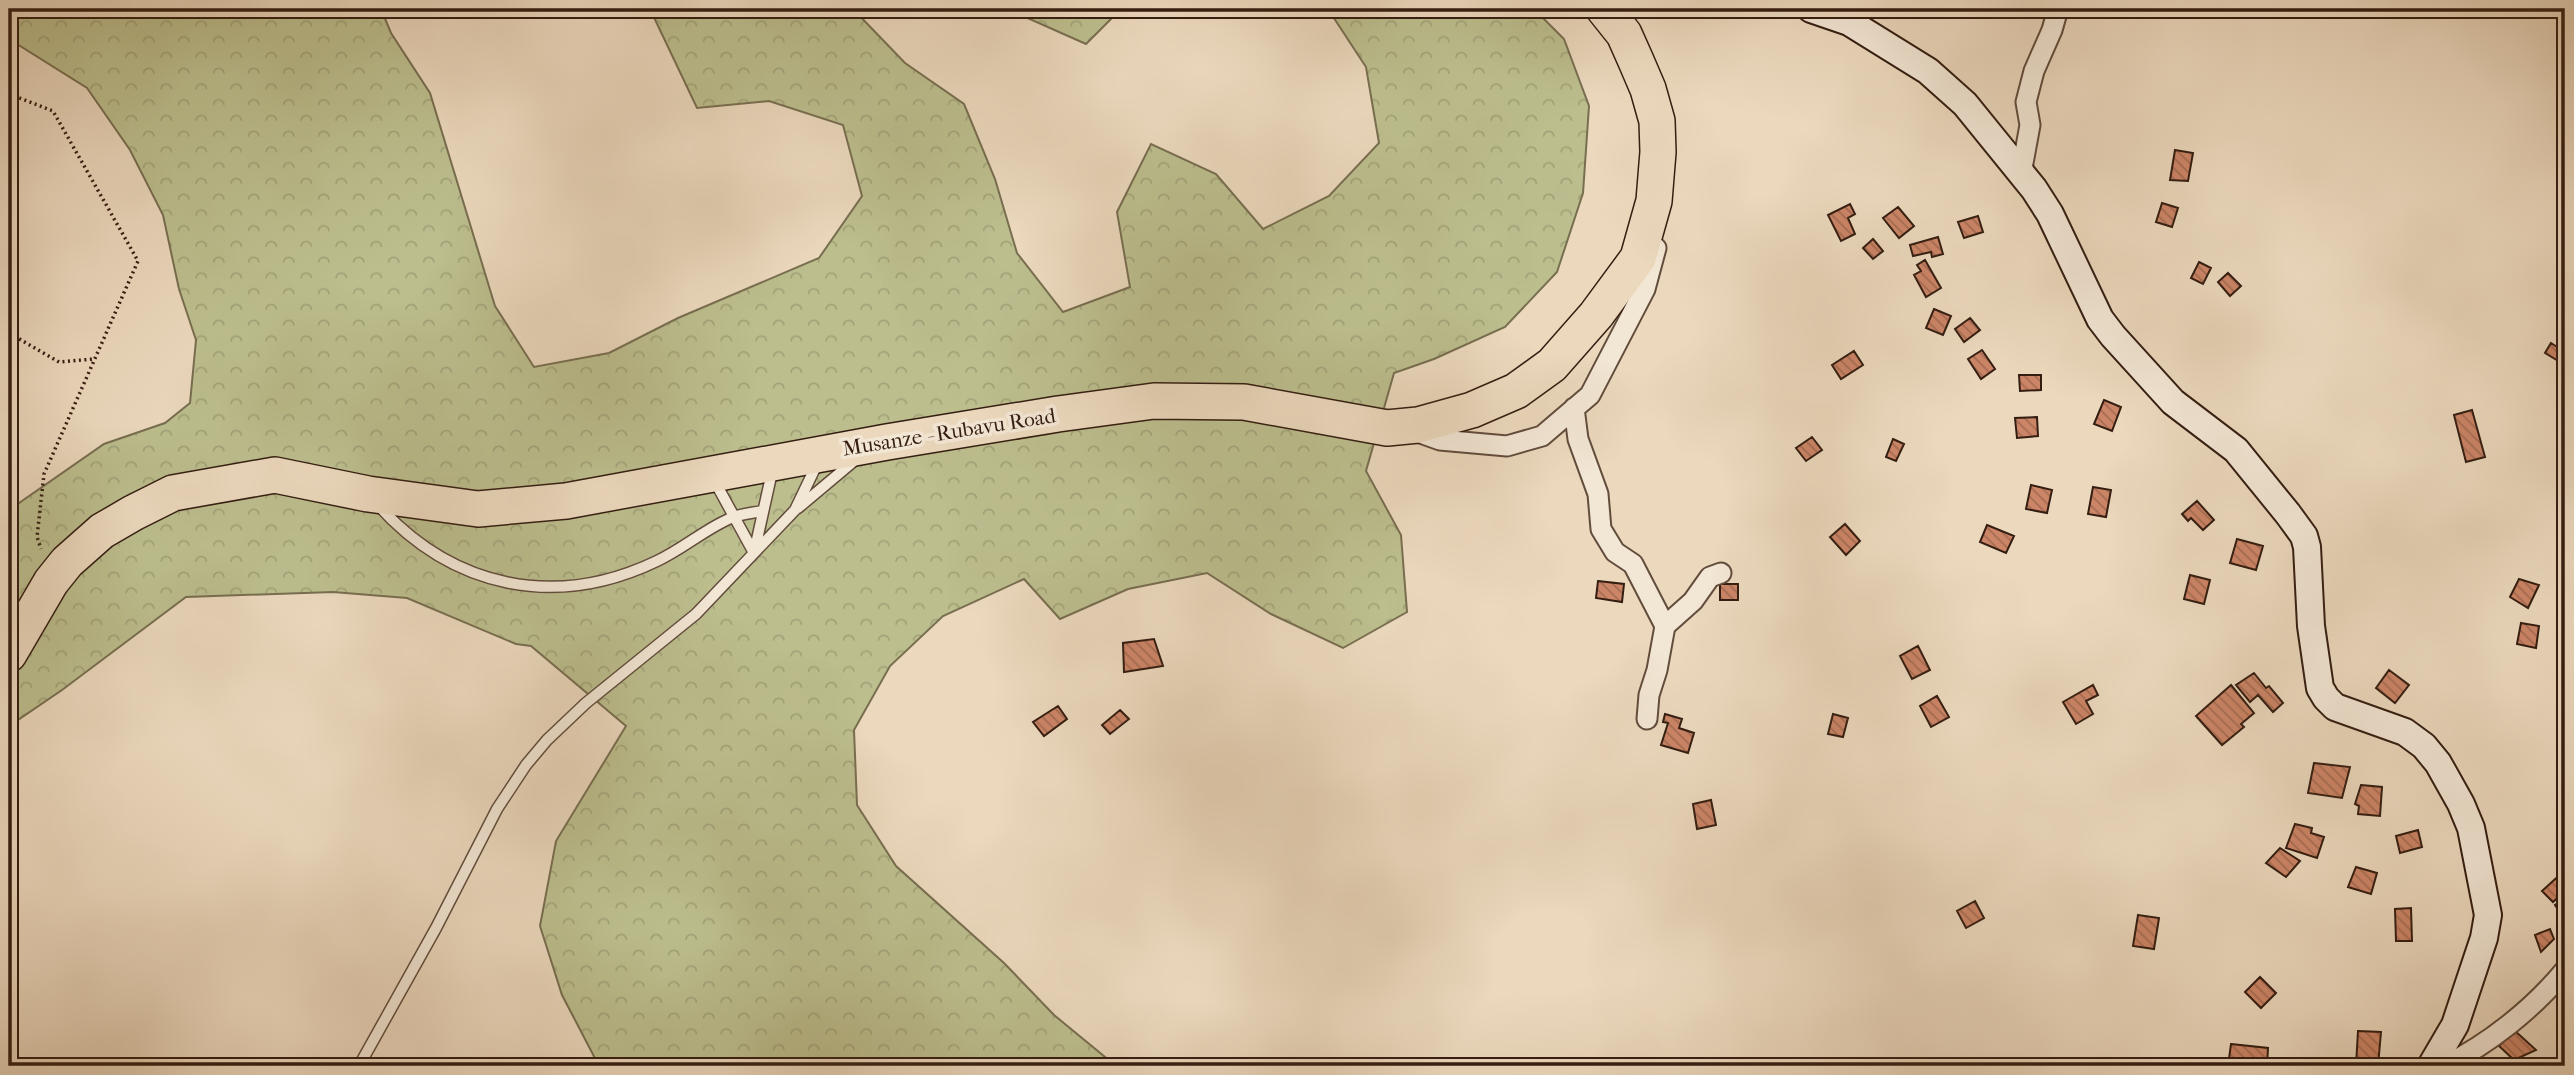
<svg xmlns="http://www.w3.org/2000/svg" width="2574" height="1075" viewBox="0 0 2574 1075" font-family="'IM FELL French Canon',serif">
<style>
.forest{fill:url(#forest-crowns);stroke:#786e50;stroke-width:2}
.building{fill:url(#building-back-hatch);stroke:#341d11;stroke-width:2}
.lines{fill:none;stroke-linecap:round;stroke-linejoin:round}
.lane-casing{stroke:#624c3c;stroke-width:13}
.street-casing{stroke:#624c3c;stroke-width:23}
.secondary-casing{stroke:#341d11;stroke-width:30}
.highway-casing{stroke:#341d11;stroke-width:38}
.path{stroke:#341d11;stroke-width:3.5;stroke-dasharray:2 3.5;stroke-linecap:butt}
.lane{stroke:#f2e6d4;stroke-width:10}
.street{stroke:#f2e6d4;stroke-width:19}
.secondary{stroke:#f2e6d4;stroke-width:26}
.highway{stroke:#ebd8bd;stroke-width:35}
.labels{text-anchor:middle;stroke-width:7;stroke-linejoin:round;paint-order:stroke}
.street-label{font-size:21px;fill:#341d11;stroke:#f2e6d4}
</style>
<defs>
<pattern id="forest-crowns" width="20" height="18" patternUnits="userSpaceOnUse" patternTransform="scale(1.75)"><rect width="20" height="18" fill="#bcbe8e"/><path d="M2 6a3 3 0 1 1 6 0M12 15a3 3 0 1 1 6 0" fill="none" stroke="#a2a379"/></pattern>
<pattern id="building-back-hatch" width="6" height="6" patternUnits="userSpaceOnUse" patternTransform="scale(1.75)"><rect width="6" height="6" fill="#cc8567"/><path d="M-1 5l2 2M0 0l6 6M5-1l2 2" fill="none" stroke="#a66c53"/></pattern>
</defs>
<rect width="100%" height="100%" fill="#ebd8bd"/>
<filter id="stains"><feTurbulence type="fractalNoise" baseFrequency=".00286" numOctaves="4"/><feColorMatrix values="0 0 0 0 .2 0 0 0 0 .09 0 0 0 0 .02 0 0 0 .5 -.17"/></filter>
<radialGradient id="worn" r=".72"><stop offset=".6" stop-color="#630" stop-opacity="0"/><stop offset="1" stop-color="#630" stop-opacity=".3"/></radialGradient>
<path class="forest" d="M9,9H381L391,33L430,93L495,306L534,367L609,353L678,318L819,258L862,196L843,125L769,101L697,108L650,9H853L905,63L964,104L995,179L1017,253L1063,312L1130,287L1117,212L1151,144L1216,174L1263,229L1329,196L1379,143L1366,67L1328,9H1534L1564,39L1589,106L1583,193L1557,272L1505,327L1434,359L1394,373L1366,471L1401,535L1407,612L1343,648L1271,614L1207,573L1128,589L1060,619L1024,579L943,616L890,666L854,730L857,805L896,866L1004,963L1054,1015L1116,1066H599L562,995L540,926L556,841L626,726L531,646L516,644L407,598L333,592L186,597L62,690L9,726V510L104,444L165,423L190,403L196,340L179,289L163,215L130,150L87,88L9,39Z
M1014,9H1121L1086,44L1016,13Z"/>
<path class="building" d="M2175,150L2193,153L2188,181L2170,180Z
M2162,203L2178,208L2172,227L2156,222Z
M1850,204L1855,214L1848,218L1855,234L1841,241L1828,215Z
M1898,207L1914,226L1899,238L1883,218Z
M1978,216L1983,232L1964,238L1958,222Z
M1938,237L1943,254L1932,257L1931,252L1913,256L1910,245Z
M1873,239L1883,251L1873,259L1863,248Z
M1925,260L1941,288L1926,297L1914,275L1921,271L1917,265Z
M2199,262L2211,268L2203,284L2191,278Z
M2228,273L2241,286L2230,296L2218,282Z
M1934,309L1951,316L1943,335L1926,328Z
M1970,318L1980,330L1964,342L1955,329Z
M2551,343L2565,352V365L2545,353Z
M1982,350L1995,369L1981,379L1968,359Z
M1854,351L1863,365L1841,379L1832,365Z
M2019,375H2041V390L2020,391Z
M2104,400L2121,407L2112,431L2094,424Z
M2472,410L2485,457L2466,462L2454,415Z
M2037,417L2038,436L2017,438L2015,418Z
M1812,437L1822,450L1806,461L1796,448Z
M1893,439L1904,444L1896,461L1886,457Z
M2031,485L2052,490L2047,513L2026,509Z
M2093,487L2111,490L2106,517L2088,514Z
M2197,501L2214,520L2203,530L2191,518L2188,521L2182,514Z
M1845,524L1860,541L1846,555L1830,537Z
M1987,525L2014,536L2006,553L1980,542Z
M2237,539L2263,546L2256,570L2230,563Z
M2190,575L2210,580L2204,604L2184,599Z
M2519,579L2539,585L2528,608L2510,597Z
M1598,581L1624,584L1622,602L1596,598Z
M1720,584H1738V600H1720Z
M2521,623L2539,626L2536,648L2517,644Z
M1154,639L1163,666L1124,672L1123,643Z
M1918,646L1930,670L1912,679L1900,656Z
M2389,670L2409,685L2395,703L2376,688Z
M2254,673L2266,688L2269,686L2283,703L2273,712L2258,695L2250,702L2236,685Z
M2093,685L2098,695L2086,701L2093,714L2076,724L2063,702Z
M2231,685L2254,713L2241,724L2244,727L2222,745L2196,716Z
M1937,696L1949,717L1931,727L1920,706Z
M1058,706L1067,719L1044,736L1033,722Z
M1120,710L1129,719L1110,734L1102,725Z
M1665,714L1682,719L1679,728L1694,733L1688,753L1661,745L1668,723L1663,722Z
M1833,714L1848,718L1843,737L1828,734Z
M2314,763L2350,767L2342,798L2308,793Z
M2361,785L2382,787L2380,816L2358,814L2359,806L2355,804Z
M1711,800L1716,825L1697,829L1693,804Z
M2295,824L2312,828L2311,833L2324,837L2317,858L2286,848Z
M2418,830L2422,847L2400,853L2396,836Z
M2280,848L2300,861L2286,877L2266,863Z
M2356,867L2377,873L2371,894L2348,887Z
M2564,871L2565,891L2553,902L2542,891Z
M2565,898V920L2555,905Z
M1975,901L1984,918L1966,928L1957,911Z
M2411,908L2412,941H2396L2395,909Z
M2138,915L2159,918L2154,949L2133,946Z
M2550,929L2554,939L2541,952L2535,935Z
M2260,977L2276,993L2261,1008L2245,992Z
M2514,1030L2536,1050L2514,1060L2499,1046Z
M2358,1031L2381,1032L2378,1066H2356Z
M2231,1044L2268,1048L2267,1066H2228Z"/>
<g class="lines">
<g class="lane-casing">
<path id="lane" d="M714,480L754,553
M377,504C452,588 555,610 657,561C683,549 705,529 731,518C740,514 752,513 762,511
M798,508L854,461
M754,553L772,472
M359,1066L436,928L497,809L526,765L547,740L586,703L696,614L795,510L818,462"/>
</g>
<g class="street-casing">
<path id="street" d="M2021,174L2030,125L2026,102L2034,71L2052,30L2058,9
M1574,408L1578,439L1598,494L1601,529L1615,552L1633,564L1665,626L1657,670L1649,695L1647,719
M1412,430L1440,440L1507,446L1542,436L1590,395L1645,289L1656,248
M1665,626L1693,601L1710,577L1721,573
M2444,1066C2489,1044 2534,1008 2565,970"/>
</g>
<g class="secondary-casing">
<path id="secondary" d="M1811,9L1849,22L1928,71L1965,104L2034,189L2050,214L2100,319L2113,336L2173,402L2236,450L2288,514L2304,536L2307,547L2311,626L2320,688L2326,698L2335,707L2405,732L2424,746L2438,763L2461,804L2471,828L2488,915L2484,938L2455,1025L2431,1066"/>
</g>
<g class="highway-casing">
<path id="highway" d="M9,654L51,582L67,562L102,531L133,513L173,493L275,475L368,494L478,509L566,501L887,442L1058,414L1154,401L1244,402L1387,428L1418,425L1472,410L1516,391L1552,365L1596,315L1638,258L1654,201L1658,152L1657,121L1648,89L1636,61L1624,34L1604,9"/>
</g>
<path class="path" d="M9,94L53,111L138,261L44,474L37,537L41,549
M9,335L16,337L59,362L94,359"/>
<use href="#lane" class="lane"/>
<use href="#street" class="street"/>
<use href="#secondary" class="secondary"/>
<use href="#highway" class="highway"/>
</g>
<g class="labels">
<g class="street-label">
<text transform="translate(949 432) rotate(-9)" y="7">Musanze - Rubavu Road</text>
</g>
</g>
<rect width="2574" height="1075" fill="none" stroke="#ebd8bd" stroke-width="35"/>
<rect x="10" y="10" width="2553" height="1054" fill="none" stroke="#341d11" stroke-width="3.5"/>
<rect x="18" y="18" width="2539" height="1040" fill="none" stroke="#341d11" stroke-width="2"/>
<rect width="100%" height="100%" filter="url(#stains)"/>
<rect width="100%" height="100%" fill="url(#worn)"/>
</svg>
